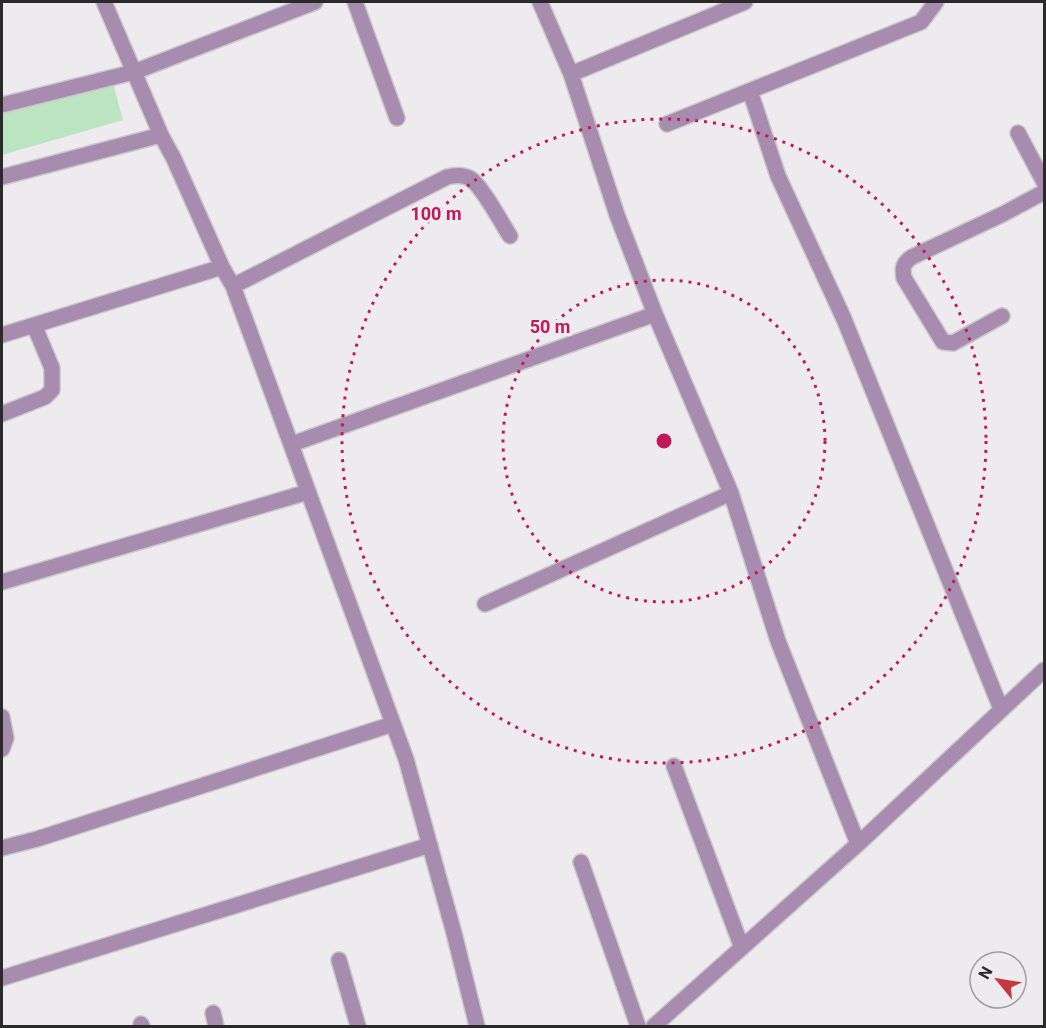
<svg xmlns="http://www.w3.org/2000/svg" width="1046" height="1028" viewBox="0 0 1046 1028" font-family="Roboto,sans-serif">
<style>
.green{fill:#bbe4c1}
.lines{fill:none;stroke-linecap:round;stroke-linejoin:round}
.minor-casing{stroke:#cac8cb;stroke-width:18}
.minor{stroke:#a78cb0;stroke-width:15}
.ring{fill:none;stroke:#c2185b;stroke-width:3;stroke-dasharray:3 6}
.centre{fill:#c2185b;stroke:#edebee;stroke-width:3}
.ring-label{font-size:18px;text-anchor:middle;font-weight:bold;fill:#c2185b;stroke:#edebee;stroke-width:6;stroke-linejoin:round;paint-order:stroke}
</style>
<rect width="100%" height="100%" fill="#edebee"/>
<path class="green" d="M113,83L123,120L2,155V114Z"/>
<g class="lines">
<g class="minor-casing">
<path id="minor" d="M104,2L161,135L174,159L222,267L233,286L406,759L454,933L477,1026
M355,2L397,118
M540,2L571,74L617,215L655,314L731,493L778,641L858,844
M571,74L745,2
M750,91L778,176L844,319L1001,709
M2,105L134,72L315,2
M667,124L921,22L936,2
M1018,133L1044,182
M2,177L161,135
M233,286L447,177C455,175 463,174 471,179C483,188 501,222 510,236
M1002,316L953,343L943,342L904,278C902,268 903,263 912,257L1003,214L1044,192
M2,335L222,267
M2,414L45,397L52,390V368L34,325
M292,444L655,314
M2,582L308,492
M485,604L731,493
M2,717L6,738L2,749
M674,766L742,948
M2,848L37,839L393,724
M581,862L638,1026
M339,960L358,1026
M2,978L430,845
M213,1013L216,1026
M141,1024L142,1026
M654,1026L858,844L1044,670"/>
</g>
<use href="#minor" class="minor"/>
</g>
<g class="ring">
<circle cx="664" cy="441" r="161"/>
<circle cx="664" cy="441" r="322"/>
</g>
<circle cx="664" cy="441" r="9" class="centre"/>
<g class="ring-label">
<text x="436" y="220">100 m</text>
<text x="550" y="333">50 m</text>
</g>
<rect width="1046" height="1028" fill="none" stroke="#2a2a2b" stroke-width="6"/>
<g transform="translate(998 980) rotate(300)"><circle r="28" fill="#edebee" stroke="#9f9ea0" stroke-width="1.5"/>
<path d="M0-4.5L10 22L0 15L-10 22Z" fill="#c7373e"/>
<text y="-9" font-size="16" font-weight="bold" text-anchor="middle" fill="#2a2a2b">N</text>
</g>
</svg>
